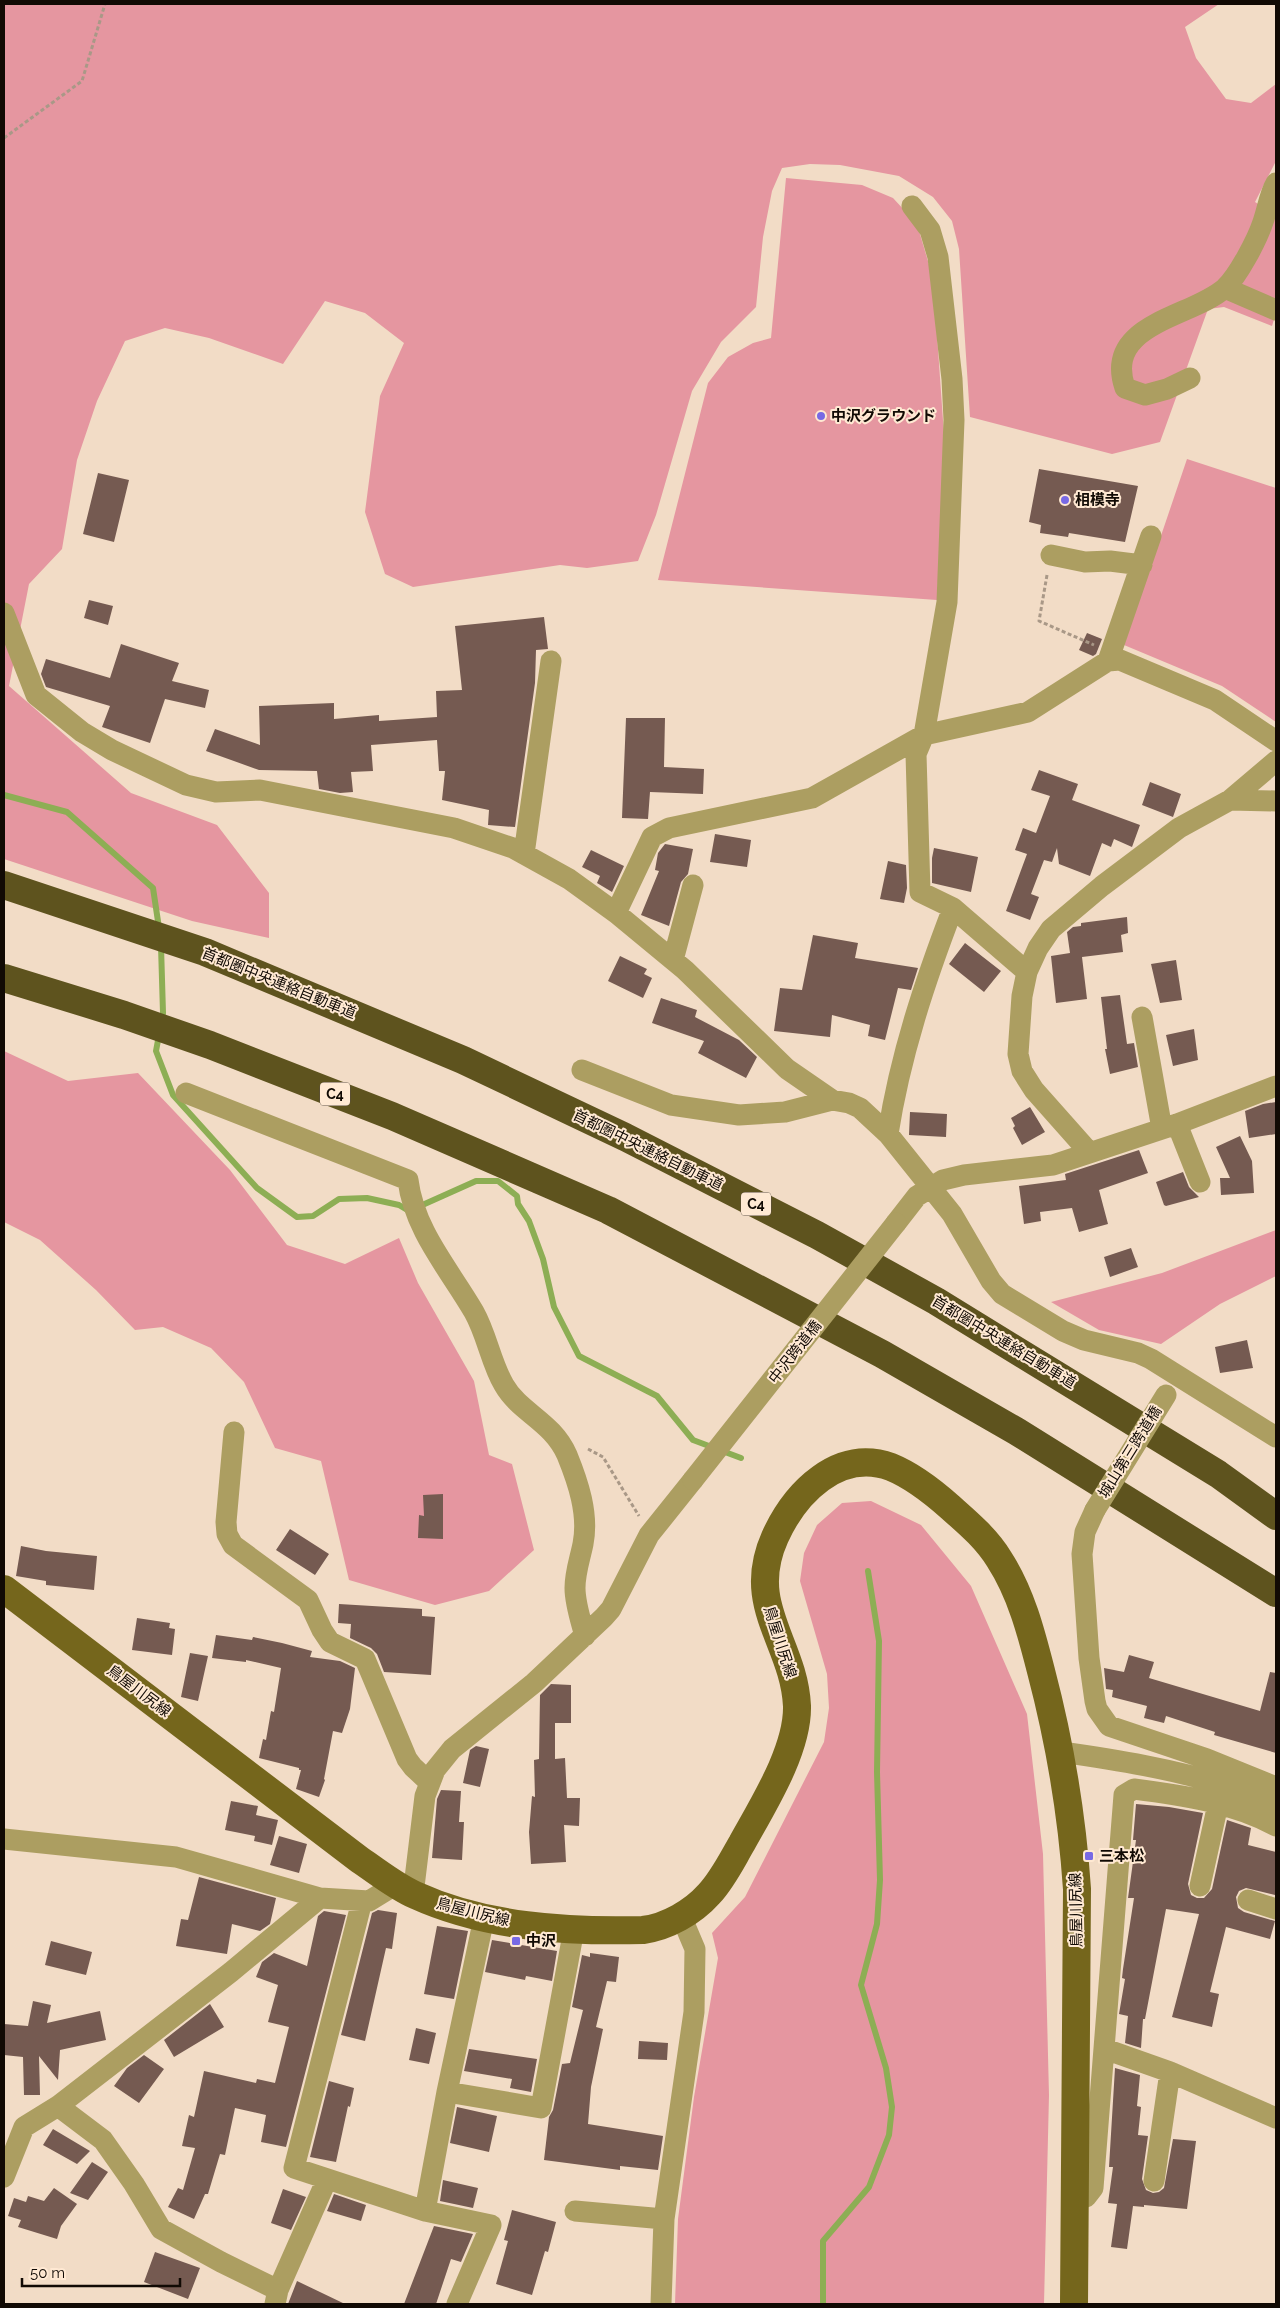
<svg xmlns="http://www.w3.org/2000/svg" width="1280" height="2308" viewBox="0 0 1280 2308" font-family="Raleway,'Noto Sans JP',sans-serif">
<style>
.green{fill:#e596a0}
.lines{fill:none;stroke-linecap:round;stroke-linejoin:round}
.stream{stroke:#8dae54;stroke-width:6}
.building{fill:#755a51}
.path{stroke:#a99887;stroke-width:3;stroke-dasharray:4 2.5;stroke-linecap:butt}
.minor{stroke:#ac9e61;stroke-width:21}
.major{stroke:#75661c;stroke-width:28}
.highway{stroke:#5e531e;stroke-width:28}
.minor-bridge{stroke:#ac9e61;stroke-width:21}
.poi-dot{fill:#7869e4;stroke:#ffe9d3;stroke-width:2}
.labels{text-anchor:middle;stroke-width:4;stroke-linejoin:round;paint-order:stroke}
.shield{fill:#ffe9d3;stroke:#584d42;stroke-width:1}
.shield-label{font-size:14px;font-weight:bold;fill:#110a04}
.poi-label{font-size:15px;font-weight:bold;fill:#110a04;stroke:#ffe9d3;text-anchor:start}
.street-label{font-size:15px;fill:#110a04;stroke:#ffe9d3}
</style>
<rect width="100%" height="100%" fill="#f2dcc6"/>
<path class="green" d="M4,4H1219L1185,27L1196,58L1226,99L1251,103L1276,84V161L1255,202L1276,215V313L1272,326L1224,307L1208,309L1160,442L1112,454L970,417L959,249L952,221L933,197L899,176L840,165L810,164L782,168L772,191L763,237L756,307L721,342L692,391L656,515L638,561L587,568L560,565L413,587L385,574L365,512L380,396L404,343L365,313L325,301L283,364L209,338L165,328L125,341L97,401L77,460L62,549L29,584L9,686L131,793L217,825L269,893V938L192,921L4,859Z
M786,178L862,185L893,198L917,224L933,278L945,449L937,600L658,580L708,383L728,357L753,343L771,338Z
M1187,459L1276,488V722L1222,686L1124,645Z
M4,1051L68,1081L138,1073L230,1170L287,1245L345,1264L399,1238L418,1283L474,1381L489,1455L512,1464L534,1550L489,1591L435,1605L349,1580L321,1461L275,1448L244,1382L211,1348L163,1327L135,1330L96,1290L40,1240L4,1222Z
M1276,1230V1276L1220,1304L1161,1344L1099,1330L1051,1302L1162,1273Z
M871,1501L921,1525L971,1586L1027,1714L1043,1854L1049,2095L1044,2304H675L678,2219L694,2097L718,1958L712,1933L745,1897L824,1742L829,1708L827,1674L800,1581L804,1553L817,1525L842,1503Z"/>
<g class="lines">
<path class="stream" d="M4,795L67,812L153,888L159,928
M161,946L163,1013L162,1020
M159,1035L156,1051L173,1095L257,1188L297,1217L313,1216L339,1199L367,1198L399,1205L409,1211L476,1181H498L517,1196L518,1204L529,1221L543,1259L554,1307L579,1356L657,1396L693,1440L741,1458
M823,2304V2241L869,2187L889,2135L892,2107L886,2068L861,1985L877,1924L880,1880L877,1772L879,1641L868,1571"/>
</g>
<path class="building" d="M1039,469L1138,486L1125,542L1069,533L1068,537L1040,533L1041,525L1029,522Z
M98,473L129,480L114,542L83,534Z
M89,600L113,606L108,625L84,618Z
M544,617L548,649L536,650L535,683L515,827L488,825L489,810L442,800L445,771H439L437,740L371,745L373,771L351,772L353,792L340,793L319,789L317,771L259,770L206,751L215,729L260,745L259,706L334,703V719L379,715V721L437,717L436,691L462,690L455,626Z
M1087,633L1102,639L1096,654L1093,656L1079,650Z
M121,644L179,663L172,681L209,690L205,708L165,699L150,743L102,727L110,706L46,687L41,674L46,659L110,678Z
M626,718H665L664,767L704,769L703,794L650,792L648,819L622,818Z
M1039,770L1078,784L1072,800L1140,825L1132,847L1114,839L1111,847L1102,843L1090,876L1059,864L1057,848L1052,862L1044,860L1031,894L1039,897L1030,920L1006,911L1027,854L1015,850L1023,828L1036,833L1050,796L1031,790Z
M1150,782L1181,794L1173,817L1142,805Z
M715,834L751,840L747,867L710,862Z
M665,844L693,849L688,874L681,882L669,926L641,915L659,871L655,870L658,853Z
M934,848L978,857L971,892L932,883V858Z
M591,850L624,866L612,892L597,883L600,876L582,867Z
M888,861L906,865L907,888L904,903L880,899Z
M1127,917L1128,933L1121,935L1123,952L1082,957L1087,999L1056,1003L1051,956L1070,953L1067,932L1073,927L1081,926V923Z
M813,935L858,943L855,958L918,968L911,990L898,988L885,1040L868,1036L870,1025L832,1015L830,1037L774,1031L780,988L802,990Z
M965,943L1001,971L984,992L949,964Z
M620,956L647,969L644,974L652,978L643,998L608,981Z
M1176,960L1182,1000L1160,1003L1151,964Z
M1120,995L1127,1044L1134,1043L1138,1067L1110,1074L1105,1049H1107L1101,997Z
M661,998L697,1010L695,1017L739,1040L757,1057L746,1078L698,1053L704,1041L652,1023Z
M1194,1029L1198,1060L1173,1066L1166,1035Z
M1276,1102V1134L1249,1138L1245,1111L1263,1104Z
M1030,1107L1045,1132L1022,1145L1013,1128L1015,1126L1011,1118Z
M910,1112L947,1114L946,1137L909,1135Z
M1240,1136L1252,1161L1254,1193L1221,1195L1220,1178H1230L1216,1147Z
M1139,1150L1148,1173L1099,1190L1108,1224L1079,1232L1072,1208L1040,1212L1041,1221L1024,1224L1019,1186L1066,1180L1065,1174Z
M1183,1172L1189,1187L1199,1197L1166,1206L1164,1205L1156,1182Z
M1131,1248L1138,1267L1110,1277L1104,1257Z
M1247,1340L1253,1368L1220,1373L1215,1347Z
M443,1494V1539L418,1538L419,1515L424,1516L423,1495Z
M290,1529L329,1554L315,1575L276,1550Z
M21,1546L46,1551L97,1556L94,1590L46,1585V1581L16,1576Z
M339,1604L422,1609V1616L435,1617L431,1675L384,1672L377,1654L371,1648L350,1638L351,1624L338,1623Z
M137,1618L170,1623L169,1628L175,1629L172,1655L132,1650Z
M216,1635L252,1640L253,1637L282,1643L312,1651L310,1657L340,1661L355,1668L350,1709L342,1733L333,1731L324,1779L325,1780L319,1797L296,1789L301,1770H299V1768L259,1758L263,1739L266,1740L271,1711L274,1712L281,1668L246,1660V1662L212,1658Z
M190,1653L208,1656L198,1701L181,1697Z
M1129,1655L1154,1662L1149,1678L1260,1711L1270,1672L1276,1673V1753L1214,1735L1215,1732L1166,1716L1164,1723L1144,1718L1147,1706L1112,1697L1113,1690L1106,1689L1104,1668L1124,1672Z
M551,1684L571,1685V1723H555V1759L565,1758L567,1798H580L579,1826L564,1825L566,1862L531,1864L529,1832L532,1796L535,1797L534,1760L539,1759L540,1695Z
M476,1746L489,1749L480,1787L463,1783L470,1750Z
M441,1790L461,1791L459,1822H464L462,1860L432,1858L437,1799Z
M231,1801L258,1806L256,1815L278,1820L272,1845L254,1841L255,1836L225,1830Z
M1136,1804L1169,1807L1203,1813L1188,1884L1191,1895L1197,1898H1204L1212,1889L1227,1820L1251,1828L1248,1845L1276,1852L1275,1895L1246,1888L1239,1891L1236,1897L1238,1908L1244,1912L1275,1921L1270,1939L1226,1927L1210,1992L1219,1994L1212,2027L1172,2017L1199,1914L1166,1909L1145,2019H1143L1141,2048L1125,2043L1128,2016L1119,2014L1125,1979L1122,1978L1123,1969L1134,1898H1128L1136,1840H1133Z
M279,1836L307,1844L299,1873L270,1865Z
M199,1877L276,1898L270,1924L260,1931L232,1924L227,1954L176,1946L181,1919L188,1920Z
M378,1910L397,1913L392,1949L386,1948L365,2041L341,2035L372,1913Z
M324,1911L346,1915L286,2147L261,2142L266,2115L235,2108L225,2155L220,2154L208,2194H205L194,2219L168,2207L178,2188L183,2190L195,2148L182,2146L189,2115L194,2117L204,2071L256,2083L257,2079L275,2083L289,2027L268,2022L278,1985L256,1977L262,1962L274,1953L307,1966L318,1916Z
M437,1926L468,1931L454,1999L424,1994Z
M492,1940L557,1951L552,1981L526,1976L525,1980L485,1972Z
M51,1941L92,1952L86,1975L45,1965Z
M590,1953L619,1957L616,1982L607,1981L596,2027L603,2029L591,2087L588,2124L663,2136L658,2170L620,2166V2170L544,2160L549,2117L553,2110L562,2064L570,2063L583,2010L572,2007L582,1955L590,1957Z
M33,2001L51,2005L47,2023L100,2011L106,2040L60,2050L58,2080L39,2056L40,2095H24L23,2057L4,2055V2024L28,2026Z
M210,2004L224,2027L174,2057L164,2040Z
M416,2028L436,2033L429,2064L409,2060Z
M639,2041L668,2043L667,2060L638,2059Z
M469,2049L537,2059L531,2092L510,2088L512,2079L464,2071Z
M144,2055L164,2069L139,2103L114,2086L127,2068Z
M1115,2068L1140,2075L1137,2106L1141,2107L1138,2135L1148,2136L1142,2179L1146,2190L1153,2193L1159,2192L1164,2188L1173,2139L1196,2141L1187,2209L1144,2205V2207L1133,2206L1127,2249L1111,2247L1117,2204L1108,2203L1113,2167H1109Z
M329,2081L354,2088L350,2107L348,2106L336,2162L310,2157Z
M457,2107L497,2116L489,2152L450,2143Z
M53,2129L90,2151L77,2164L43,2145Z
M92,2162L108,2172L88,2200L70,2193Z
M443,2180L478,2188L473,2208L440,2201Z
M54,2188L77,2204L61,2226L57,2239L18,2227L21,2220L8,2216L14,2198L26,2202L28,2196L44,2201Z
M283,2189L306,2197L291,2230L271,2223Z
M334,2194L366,2205L361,2221L327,2211Z
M512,2210L556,2222L548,2252L545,2251L532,2295L496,2284L508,2241L504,2240Z
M434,2226L473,2234L461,2262L451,2259L436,2304H404Z
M155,2252L200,2268L188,2299L144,2282Z
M297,2281L345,2304H288Z"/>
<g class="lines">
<path class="path" d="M4,138L82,81L105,4
M1047,575L1039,621L1094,645
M588,1449L603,1457L639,1516"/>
<path class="minor" d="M912,206L930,230L938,257L952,379L954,420L947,602L924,735L916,754L920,892L953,908L1027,972
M1225,288L1276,310
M1190,378L1167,389L1145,395L1125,388C1103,323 1191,318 1225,288C1238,276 1257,240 1263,222C1268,208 1269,195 1276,183
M1051,555L1085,562L1110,561L1142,565
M4,613L36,695L82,732L112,750L186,785L216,792L260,790L454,828L513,848L569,879L616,913L685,970L787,1069L832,1100L849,1103L860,1108L888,1134L952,1214L991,1281L1002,1294L1063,1331L1084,1340L1138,1353L1151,1359L1276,1437
M1108,661L1151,536
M1230,800L1276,801
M524,854L551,661
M616,913L652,837L669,828L812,798L924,735L1028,712L1108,661L1120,660L1215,700L1276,741
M673,960L693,885
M1142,1017L1162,1129
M582,1070L671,1105L739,1115L785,1112L832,1100
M186,1093L408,1180C414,1230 449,1269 474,1312C487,1335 491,1363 504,1385C520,1413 552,1421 567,1455C578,1482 589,1514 583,1544C580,1559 575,1572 575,1588C575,1604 581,1621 585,1636
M1177,1124L1200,1182
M888,1134C900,1056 925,981 953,908
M1089,1152L1034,1090L1022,1071L1018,1054L1022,996L1027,972L1038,948L1051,929L1102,886L1179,828L1230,800L1276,761
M896,1223L917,1196L943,1180L964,1175L1053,1165L1177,1124L1276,1086
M234,1432L226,1522L227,1534L233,1545L308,1600L322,1630L330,1642L365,1659L407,1759L413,1767L428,1781
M1095,1510L1085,1532L1082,1554L1089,1658L1095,1701L1097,1709L1109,1726L1207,1759L1276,1787
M1061,1752C1117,1760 1173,1769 1227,1786C1244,1791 1260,1800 1276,1807
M4,1839L176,1857L320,1898L369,1901L395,1885
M1200,1886L1218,1804
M413,1895L425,1796L435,1770L452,1749L534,1683L604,1617L611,1609L649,1535L693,1480
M1248,1900L1276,1909
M362,1901L294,2168L425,2211
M1105,2049L1170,2072L1276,2118
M447,2092L541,2108L574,1929
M58,2106L103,2140L134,2184L161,2229L221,2262L278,2290
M4,2177L24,2127L58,2106L231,1972L320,1898
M1154,2181L1170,2072
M1073,2199L1086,2197L1093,2188L1124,1795L1134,1789C1182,1795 1233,1803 1276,1826
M575,2211L664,2219
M275,2304L278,2290L327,2179
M457,2304L491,2225L425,2211L447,2092L484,1918
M661,2304L664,2219L694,2012L695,1949L681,1916"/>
<path class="major" d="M4,1589L360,1860C378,1872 395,1886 415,1895C485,1927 567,1932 643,1930C667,1927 693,1912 709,1894C723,1879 732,1860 742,1843C763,1805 798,1750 797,1706C794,1642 744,1606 775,1537C795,1493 838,1448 891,1467C913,1476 932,1491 950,1507C968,1523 986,1538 999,1559C1021,1593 1031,1632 1041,1671C1060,1743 1072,1815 1077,1889L1074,2304"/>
<path class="highway" d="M4,885L205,952L463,1060L625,1137L817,1235L936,1301L1218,1474L1276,1516
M4,978L124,1015L210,1045L392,1116L608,1210L882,1354L1016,1431L1276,1593"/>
<path class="minor-bridge" d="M693,1480L896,1223
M1095,1510L1166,1395"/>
</g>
<g class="poi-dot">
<circle cx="821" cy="416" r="5"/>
<circle cx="1065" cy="500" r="5"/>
<rect x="1084" y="1851" width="10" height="10" rx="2.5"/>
<rect x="511" y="1936" width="10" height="10" rx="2.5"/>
</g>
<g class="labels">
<g class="shield">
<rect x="320" y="1082.5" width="30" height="23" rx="4"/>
<rect x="741" y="1192.5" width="30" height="23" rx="4"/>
</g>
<g class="shield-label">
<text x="335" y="1099">C4</text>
<text x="756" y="1209">C4</text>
</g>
<g class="poi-label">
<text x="831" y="421">中沢グラウンド</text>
<text x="1075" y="505">相模寺</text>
<text x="1099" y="1861">三本松</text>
<text x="526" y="1946">中沢</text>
</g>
<g class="street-label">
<text transform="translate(279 983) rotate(22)" y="5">首都圏中央連絡自動車道</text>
<text transform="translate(648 1150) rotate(26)" y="5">首都圏中央連絡自動車道</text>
<text transform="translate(1004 1342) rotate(31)" y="5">首都圏中央連絡自動車道</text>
<text transform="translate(795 1352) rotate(-52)" y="5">中沢跨道橋</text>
<text transform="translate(1130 1452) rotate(-58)" y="5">城山第三跨道橋</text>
<text transform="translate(780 1642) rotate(72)" y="5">鳥屋川尻線</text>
<text transform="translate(139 1691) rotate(37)" y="5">鳥屋川尻線</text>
<text transform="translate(1076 1910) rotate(-91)" y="5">鳥屋川尻線</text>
<text transform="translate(473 1912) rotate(14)" y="5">鳥屋川尻線</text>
</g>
</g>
<rect width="1280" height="2308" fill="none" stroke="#110a04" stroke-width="10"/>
<path d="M22 2278v8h158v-8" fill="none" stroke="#110a04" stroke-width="2.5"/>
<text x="30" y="2278" font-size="15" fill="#110a04" stroke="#ffe9d3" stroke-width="4" paint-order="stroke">50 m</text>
</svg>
